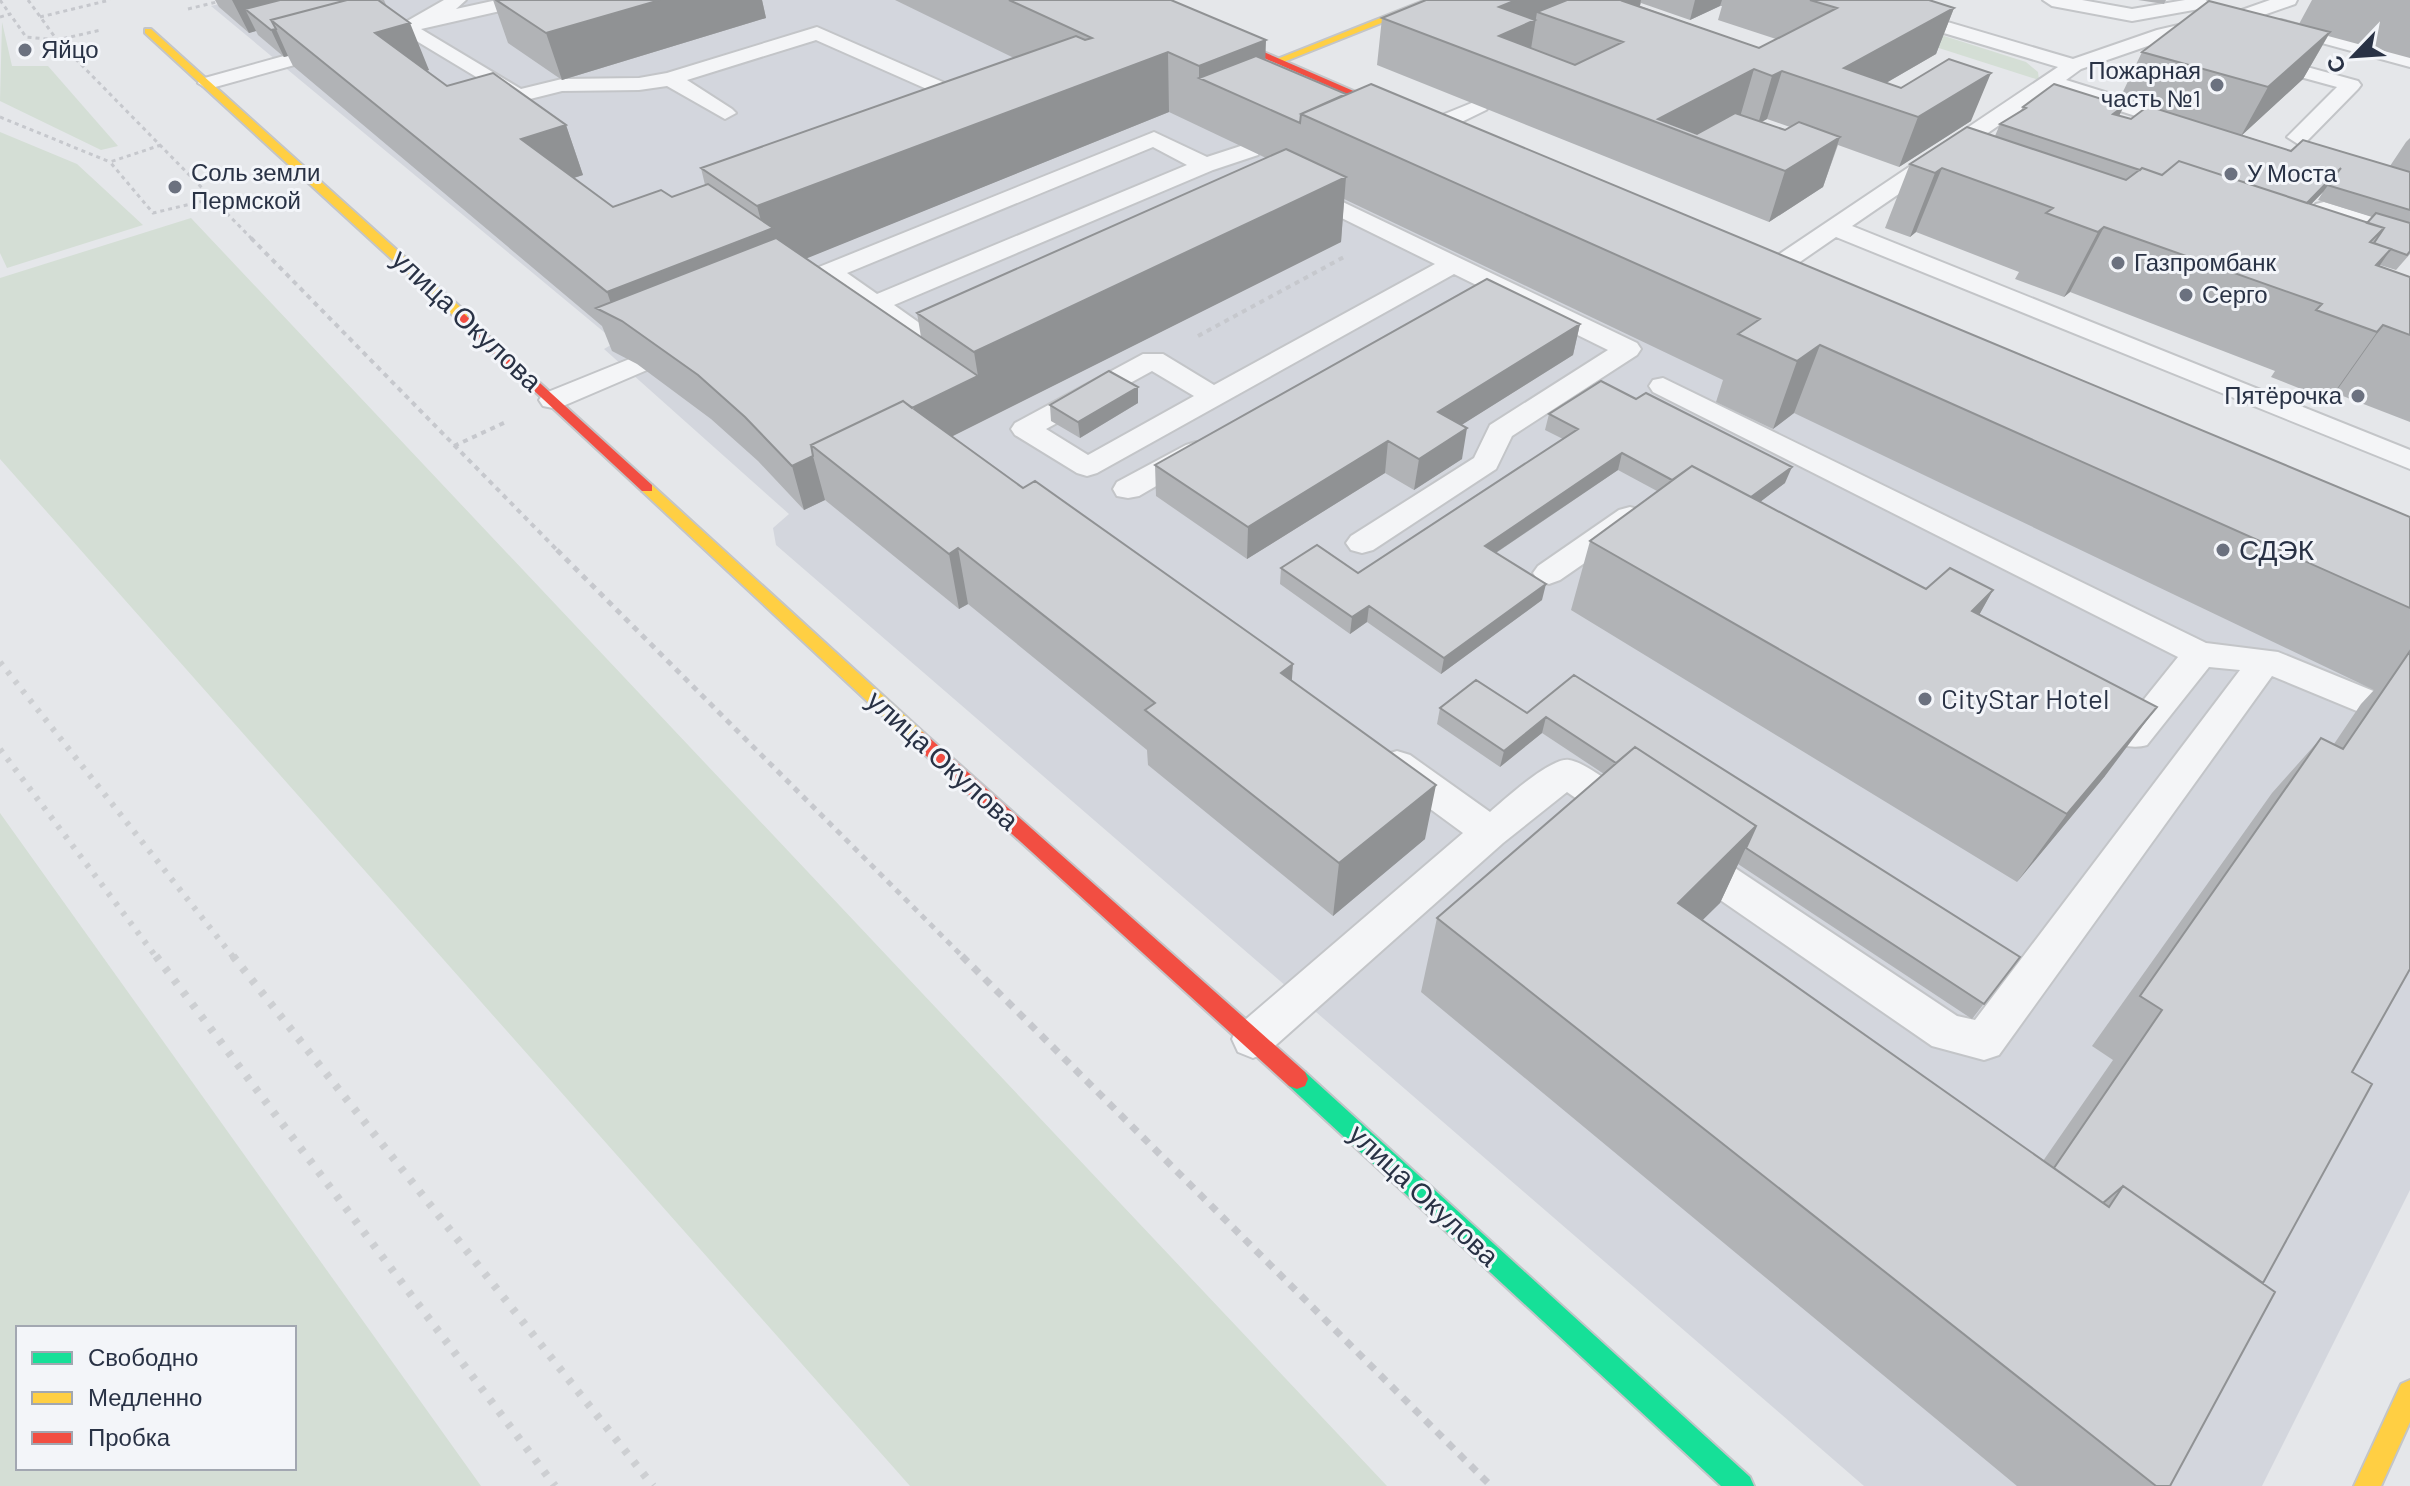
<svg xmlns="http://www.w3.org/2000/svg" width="2410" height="1486" viewBox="0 0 2410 1486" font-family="Barlow,sans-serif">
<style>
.built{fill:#d3d6dd}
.green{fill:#d4ded5;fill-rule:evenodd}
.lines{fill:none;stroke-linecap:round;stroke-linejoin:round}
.lane-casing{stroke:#c3c5c8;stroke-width:4}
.fast-casing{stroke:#c3c5c8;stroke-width:4}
.slow-casing{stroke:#c3c5c8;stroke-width:4}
.jam-casing{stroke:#c3c5c8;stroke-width:4}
.path-far3{stroke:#c6c8cd;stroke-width:3;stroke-dasharray:4 4;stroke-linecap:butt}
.path-far2{stroke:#c6c8cd;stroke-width:4;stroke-dasharray:5 5;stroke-linecap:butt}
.path-far1{stroke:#c6c8cd;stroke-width:5;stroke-dasharray:6 6;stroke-linecap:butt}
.path{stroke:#c6c8cd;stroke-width:7;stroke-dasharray:8 8;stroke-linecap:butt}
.lane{fill:#f4f5f7;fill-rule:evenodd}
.fast{fill:#16e098;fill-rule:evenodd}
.slow{fill:#ffcf43;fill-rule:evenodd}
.jam{fill:#f24e42;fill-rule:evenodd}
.rail-far1{stroke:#cdcfd2;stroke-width:6;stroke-dasharray:4 8;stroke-linecap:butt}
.rail{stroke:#cdcfd2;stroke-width:8;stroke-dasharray:5 10;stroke-linecap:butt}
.wall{fill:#b1b3b6;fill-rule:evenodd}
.shaded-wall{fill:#909294}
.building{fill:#ced0d4;stroke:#909294;stroke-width:2}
.poi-dot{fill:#6b717f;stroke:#f3f5f9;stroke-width:3}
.labels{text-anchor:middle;stroke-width:6;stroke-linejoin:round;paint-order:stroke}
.far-poi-label{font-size:24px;fill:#293245;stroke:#f3f5f9;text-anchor:start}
.street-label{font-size:28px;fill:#293245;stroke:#f3f5f9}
.poi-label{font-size:28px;fill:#293245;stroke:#f3f5f9;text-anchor:start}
</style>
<rect width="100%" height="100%" fill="#e5e7ea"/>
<path class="built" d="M234,0H1072L2410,585V1190L2262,1486H1864L776,545L773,528L789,514L604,349L616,342L211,6Z"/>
<path class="green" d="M1789,0H1831L2026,62L2038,72L2039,80Z
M2,22L12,66H48L118,146L101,150L0,101Z
M0,132L77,164L143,225L7,268L0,253Z
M191,218L1387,1486H910L0,459V278Z
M0,813L481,1486H0ZM18,1328H294V1468H18Z"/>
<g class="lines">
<g class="lane-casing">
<path id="lane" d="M444,0H466L456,9L497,0L557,3L600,0L598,4L557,15L509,9L421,29L521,89L562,79L639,78L667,73L817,27L986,101L989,105L986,109H972L816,40L687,80L732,109L736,113L725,119L667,86L639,90L562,91L518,102L395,28Z
M1844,0H1873L2073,59L2157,30L2239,11L2270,0H2297L2295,4L2252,19L2187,34L2358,81L2361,85L2358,89L2306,142L2298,144L2287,137L2337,87L2165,40L2081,69L2066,80L2195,120L2198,125L2195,130H2179L2052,89L1852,226L2410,450V469L1836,237L1781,275H1763L1760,270L1763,265L2058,67L1846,4Z
M2043,0H2082L2132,9L2185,0H2206L2208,3L2199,9L2132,21L2052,6Z
M2281,20L2410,55V67L2274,30L2271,26L2274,22Z
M338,41L345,43L348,47L345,51L208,89L198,83L201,79Z
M1479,100L1486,102L1490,106L1486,110L1441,132H1425L1422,127L1425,122Z
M1154,132L1207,157L1250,143L1261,150L1258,155L1213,170L894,305L952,346L956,352L952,358H934L816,272L819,267ZM1153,147L1187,165L877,294L847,273Z
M1301,182L1637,343L1641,349L1637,355L1512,436L1496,469L1373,550L1362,553L1351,550L1346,543L1351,536L1474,458L1490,425L1608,350L1454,274L1097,473L1087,476L1077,473L1015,435L1011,429L1015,423L1143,354H1163L1214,385L1435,264L1293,194L1290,189L1293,184ZM1152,371L1194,396L1088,455L1046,429Z
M2324,202L2410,228V243L2316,214L2312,209L2316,204Z
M637,356L647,358L651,364L647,370L563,406L553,408L543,406L539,400L543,394Z
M1663,378L2206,643L2278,652L2410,706V733L2272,676L1999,1055L1984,1060L1932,1046L1674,868L1669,857L1674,846L1688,842L1702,846L1957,1016L1975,1020L2240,670L2209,667L2147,745C2127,751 2100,740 2089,722L2094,713L2107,709L2129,718L2178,657L1653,392L1649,386L1653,380Z
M1196,442L1206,445L1211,451L1206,457L1139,496L1128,498L1117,496L1113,489L1117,482L1186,445Z
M1630,507L1641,510L1645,517L1641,524L1560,580L1549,584L1538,580L1533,573L1538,566L1619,510Z
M1397,751L1410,755L1490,812C1505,799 1551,757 1569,760C1588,763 1622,792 1639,804L1645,814L1639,824L1626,829L1613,824L1567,792L1503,843L1268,1052L1253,1058L1238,1052L1232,1039L1238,1026L1463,833L1384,775L1379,765L1384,755Z"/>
</g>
<g class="fast-casing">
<path id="fast" d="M1297,1069L1305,1072L1750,1477L1754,1486H1721L1289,1086L1286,1079L1289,1072Z"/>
</g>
<g class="slow-casing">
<path id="slow" d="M1426,0H1439L1281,63L1272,61Z
M145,29H151L467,313V319H457L145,33Z
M647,483L652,485L924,733L927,738L924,743H912L642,491V485Z
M2410,1380V1422L2381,1486H2354L2401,1384Z"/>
</g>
<g class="jam-casing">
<path id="jam" d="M1131,0H1144L1411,116L1402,118Z
M462,312L652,485V491H642L457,319L456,316Z
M918,731L924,733L1305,1072L1308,1079L1305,1086L1297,1089L1289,1086L912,743L909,738Z"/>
</g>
<path class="path-far3" d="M0,0L10,14
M28,0L57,40L101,30
M188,9L225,0
M0,17L10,14L26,37L57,40L253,240
M40,17L110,0
M0,117L110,162
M161,145L110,162L153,213L212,199"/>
<path class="path-far2" d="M251,238L559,552
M1198,336L1344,257
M454,446L508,421"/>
<path class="path-far1" d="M557,550L964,958"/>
<path class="path" d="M962,956L1491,1486"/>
<use href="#lane" class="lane"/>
<use href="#fast" class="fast"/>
<use href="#slow" class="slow"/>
<use href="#jam" class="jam"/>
<path class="rail-far1" d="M0,662L234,958
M0,749L157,958"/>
<path class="rail" d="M156,956L555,1486
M233,956L653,1486"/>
</g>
<path class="wall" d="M215,0H384L387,7L429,70L426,71L447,86L566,125L583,175L573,178L613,207L672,197L705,185L701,168L1014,58L895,0H1171L1266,60L1346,94L2410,517V969L2352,1072L2263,1283L2170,1486H2017L1421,992L1437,918L1604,774L1542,733L1500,767L1437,724L1440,708L1527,713L1574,675L2020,957L1972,1019L1738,864L1720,903L1702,920L2043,1161L2113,1060L2092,1046L2272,793L2321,738L2334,744L2361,704L2374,690L1794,413L1773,429L1716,402L1723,380L1344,199L1341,242L952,436L1292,681L1425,839L1333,916L1148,765L1147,750L968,604L959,609L825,500L804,510L758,461L711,419L637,364L612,351L602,326L293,66L288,56L284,57L258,35L256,31L249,33L219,7ZM1169,112L1266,158L917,313L921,337L806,258Z
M493,0H762L766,18L562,80L508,43Z
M1426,0H1929L1954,8L1936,54L1886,83L1971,121L1899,167L1838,145L1823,187L1769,222L1377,65L1382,18ZM1641,3L1690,20L1720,6H1722L1718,20L1776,39L1759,48L1640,6ZM1767,119L1790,127L1785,130L1761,122Z
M2138,0H2166L2164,4Z
M2312,0H2410V58L2328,36L2303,79L2242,135L2291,151L2390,166L2406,142L2410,138V254L2396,270L2380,265L2379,266L2410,277V422L2335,393L2329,400L2271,377L2275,371L2070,292L2064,297L2015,279L2019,272L1916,232L1910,237L1885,228L1910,164L1995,136L2000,124L2020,112L2023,107L2119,116L2131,119L2145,108L2119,100L2142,52L2299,24ZM2323,192L2318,200L2372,217L2367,223L2311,204Z
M1580,324L1573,355L1461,425L1462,459L1414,490L1385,473L1247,559L1156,496L1155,465Z
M1138,403L1080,438L1051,421L1050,405Z
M1549,414L1785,483L1760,502L1926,589L1993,590L1979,615L2105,776L2017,882L1571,610L1590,541L1657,491L1618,470L1496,553L1542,600L1441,674L1367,622L1350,634L1280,584L1281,568L1358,573L1563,439L1545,430Z"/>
<path class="shaded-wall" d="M232,0H376L271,20L245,9L256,31L249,33Z
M660,0H762L766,18L562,80L546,33Z
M1516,0H1601L1537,12L1528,67L1495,61L1499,7Z
M1625,0H1641L1633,37Z
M1695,0H1722L1720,6L1690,20Z
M1954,8L1936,54L1860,98L1844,68Z
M410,23L429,70L395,80L375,33Z
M276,29L288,56L284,57L271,30Z
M2330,32L2303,79L2241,136L2268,87Z
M1266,40L1264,99L1199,78V126V66Z
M1168,52L1169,112L783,268L622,321L616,318L607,292L764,232L757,206Z
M1754,69L1740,117L1700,139L1658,119Z
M1782,71L1767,119L1758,124L1772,76Z
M1991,73L1971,121L1899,167L1918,117Z
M2124,106L2117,120L2113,114Z
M566,125L583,175L540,189L521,139Z
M1840,137L1823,187L1769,222L1785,171Z
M1942,168L1916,232L1910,237L1935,173Z
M2341,168L2323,192L2282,234L2291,219Z
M1346,177L1341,242L859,483L820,452L978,376L974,352Z
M2104,227L2070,292L2064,297L2098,232Z
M2391,249L2346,315L2376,265Z
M1580,324L1573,355L1433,443L1438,412Z
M2383,325L2335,393L2329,400L2377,332Z
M1820,345L1794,413L1773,429L1797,361Z
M1138,387V403L1080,438L1078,422Z
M1467,428L1462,459L1414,490L1419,459Z
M1388,441L1385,473L1247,559L1248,527Z
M1622,453L1618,470L1482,562L1485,546Z
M813,456L825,500L804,510L792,466Z
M1792,467L1785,483L1726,528L1732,512Z
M958,548L968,604L959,609L949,554Z
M1546,584L1542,600L1441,674L1444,658Z
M1993,590L1954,660L1972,611Z
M1369,606L1367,622L1350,634L1352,617Z
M1293,664L1289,720L1281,673Z
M2157,707L2105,776L2017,882L2067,814Z
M1546,717L1542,733L1500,767L1504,751Z
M1436,785L1425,839L1333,916L1339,863Z
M1756,826L1720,903L1645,977L1678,903Z"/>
<path class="building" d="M280,0H347L271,20L276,29L271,30L245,9Z
M347,0H378L410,23L375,33L447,86L493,73L566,125L521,139L613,207L661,190L672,197L708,184L773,228L607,292L271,20Z
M496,0H660L546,33Z
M1009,0H1171L1266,40L1199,66L1168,52L757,206L701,168L1076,36L1085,40L1092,38Z
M1426,0H1516L1499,7L1535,20L1499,36L1575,65L1623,42L1537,12L1567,0H1625L1623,1L1759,48L1837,8L1810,0H1929L1954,8L1844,68L1901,88L1949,59L1991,73L1918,117L1782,71L1772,76L1754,69L1658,119L1697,134L1735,113L1785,130L1799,122L1840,137L1785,171L1382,18Z
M2209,1L2330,32L2268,87L2142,52Z
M1256,56L1346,94L1301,114L1300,123L1199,78Z
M1371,84L2410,517V608L1820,345L1797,361L1738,334L1760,319L1301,114Z
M2054,84L2124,106L2113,114L2131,119L2148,106L2291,151L2303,140L2410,172V210L2327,185L2341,168L2307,203L2179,161L2162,175L2142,168L2140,170L2000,124L2026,108L2023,107Z
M1967,127L2126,180L2142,168L2162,175L2179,161L2384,228L2370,242L2391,249L2376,265L2410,277V335L2383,325L2377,332L2316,310L2322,304L2104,227L2098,232L2046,213L2053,208L1942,168L1935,173L1910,164Z
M1286,149L1346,177L974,352L917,313Z
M2376,213L2410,223V251L2407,255L2374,243L2384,228L2367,223Z
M776,238L978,376L912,408L903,401L811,445L813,456L792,466L745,417L698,375L622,321L596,308Z
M1487,279L1580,324L1438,412L1467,428L1419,459L1388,441L1248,527L1155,465Z
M1109,371L1138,387L1078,422L1050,405Z
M1601,381L1636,399L1646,393L1792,467L1751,497L1692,466L1672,480L1622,453L1485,546L1546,584L1444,658L1369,606L1352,617L1281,568L1317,545L1358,573L1578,429L1549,414Z
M903,401L1023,488L1035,481L1293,664L1281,673L1436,785L1339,863L1145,710L1155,703L958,548L949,554L811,445Z
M1692,466L1926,589L1950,568L1993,590L1972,611L2157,707L2067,814L1590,541Z
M2410,651V969L2352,1072L2372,1084L2263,1283L2123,1186L2103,1203L2054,1168L2162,1010L2140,996L2321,738L2343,749Z
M1574,675L2020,957L1984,1004L1746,848L1756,826L1635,747L1616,763L1546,717L1504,751L1440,708L1476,680L1527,713Z
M1635,747L1756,826L1678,903L2109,1207L2123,1186L2275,1292L2170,1486H2156L1437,918Z"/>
<g class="poi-dot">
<circle cx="25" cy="50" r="8"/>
<circle cx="2217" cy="85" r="8"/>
<circle cx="2231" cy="174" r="8"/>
<circle cx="175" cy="187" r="8"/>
<circle cx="2118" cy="263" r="8"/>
<circle cx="2186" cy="295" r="8"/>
<circle cx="2358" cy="396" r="8"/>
<circle cx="2223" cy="550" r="8"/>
<circle cx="1925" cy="699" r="8"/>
</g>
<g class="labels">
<g class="far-poi-label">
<text x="41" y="58">Яйцо</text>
<text x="2201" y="79" text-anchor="end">Пожарная<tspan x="2201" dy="28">часть №1</tspan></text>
<text x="191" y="181">Соль земли<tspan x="191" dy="28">Пермской</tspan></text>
<text x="2247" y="182">У Моста</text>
<text x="2134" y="271">Газпромбанк</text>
<text x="2202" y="303">Серго</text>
<text x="2342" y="404" text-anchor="end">Пятёрочка</text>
</g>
<g class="street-label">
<text transform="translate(467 320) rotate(43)" y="10">улица Окулова</text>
<text transform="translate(943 760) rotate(42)" y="10">улица Окулова</text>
<text transform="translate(1424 1195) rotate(43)" y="10">улица Окулова</text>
</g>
<g class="poi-label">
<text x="2239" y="560">СДЭК</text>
<text x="1941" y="709">CityStar Hotel</text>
</g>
</g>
<rect x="16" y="1326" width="280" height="144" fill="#f3f5f9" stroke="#a2a7b1" stroke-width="2"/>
<rect x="32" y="1352" width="40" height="12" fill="#16e098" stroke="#a2a7b1" stroke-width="2"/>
<text x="88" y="1366" font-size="24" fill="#293245">Свободно</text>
<rect x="32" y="1392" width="40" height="12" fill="#ffcf43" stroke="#a2a7b1" stroke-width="2"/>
<text x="88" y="1406" font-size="24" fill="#293245">Медленно</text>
<rect x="32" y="1432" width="40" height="12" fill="#f24e42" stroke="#a2a7b1" stroke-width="2"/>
<text x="88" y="1446" font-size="24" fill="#293245">Пробка</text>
<g transform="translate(2354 56) rotate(245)" stroke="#f3f5f9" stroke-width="6" paint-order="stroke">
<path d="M0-6L14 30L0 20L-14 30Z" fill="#293245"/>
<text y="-12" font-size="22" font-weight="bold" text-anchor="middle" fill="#293245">С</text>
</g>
</svg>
